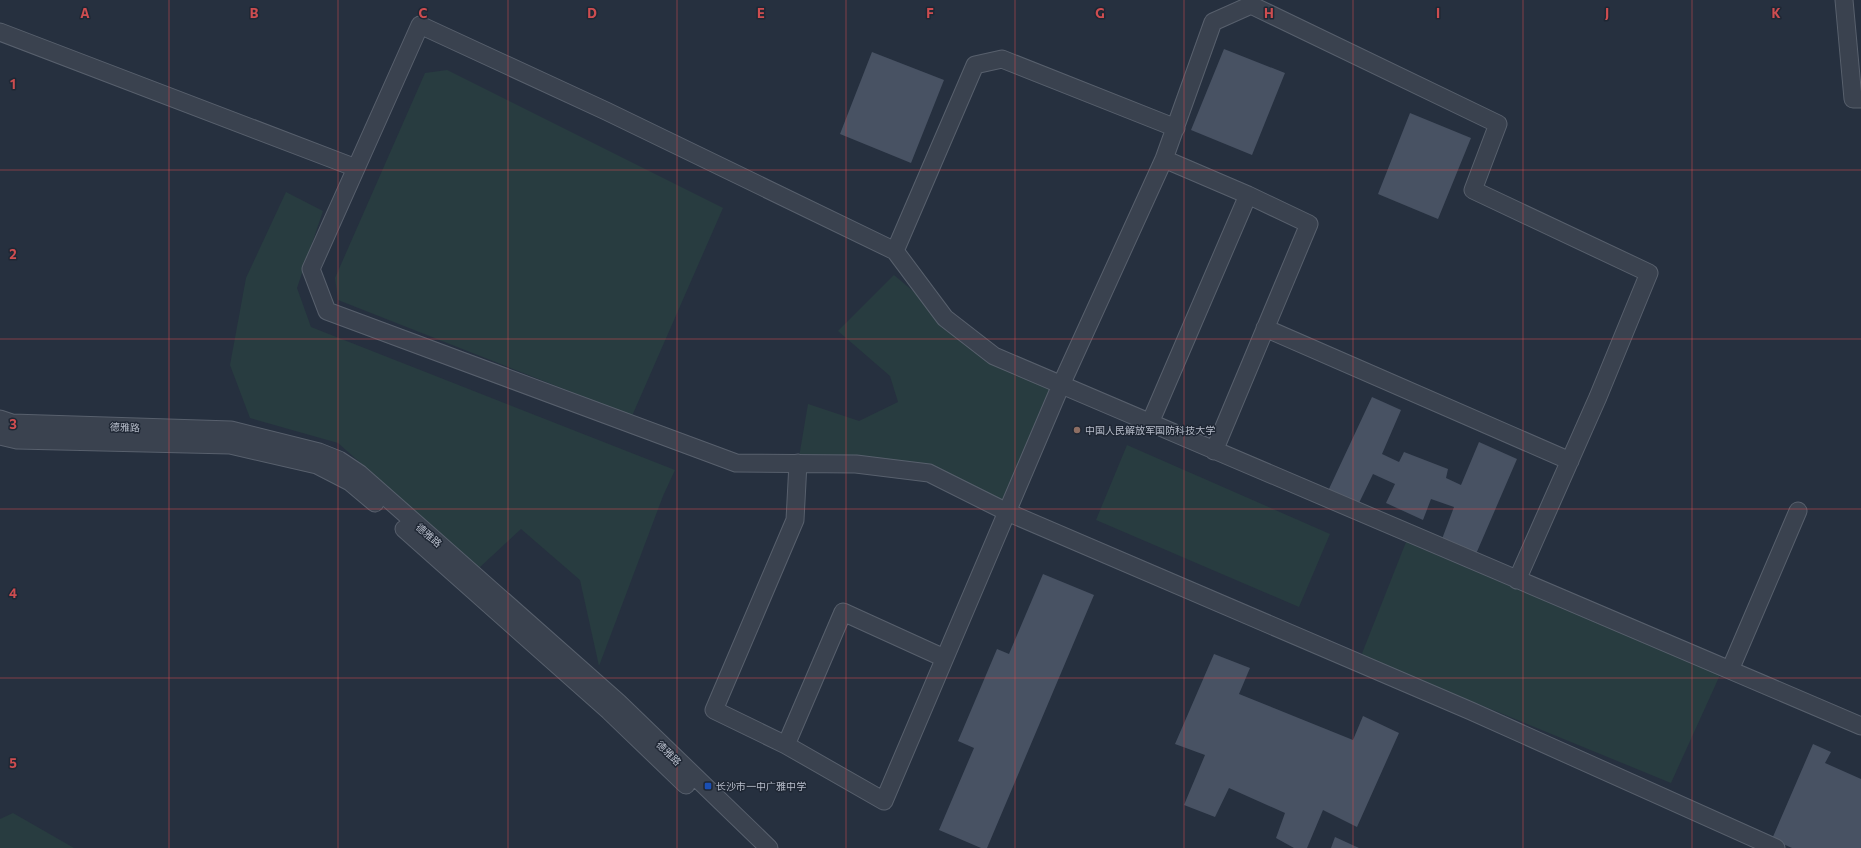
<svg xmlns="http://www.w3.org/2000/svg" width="1861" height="848" viewBox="0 0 1861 848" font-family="Commissioner,'Noto Sans SC',sans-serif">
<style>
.green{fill:#283c40}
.building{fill:#485263}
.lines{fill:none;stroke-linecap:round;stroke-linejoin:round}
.minor-casing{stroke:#58606d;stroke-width:19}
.minor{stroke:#3a424f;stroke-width:17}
.grid{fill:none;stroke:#ce4d50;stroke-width:1;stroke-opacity:0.55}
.education-dot{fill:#8d6e63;stroke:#1f2734;stroke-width:1.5}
.transit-dot{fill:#1a4fb4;stroke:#1f2734;stroke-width:1.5}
.labels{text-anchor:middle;stroke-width:3;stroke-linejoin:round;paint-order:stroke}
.street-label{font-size:10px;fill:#b7bdca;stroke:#1f2734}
.poi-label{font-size:10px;fill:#b7bdca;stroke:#1f2734;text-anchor:start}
.grid-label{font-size:13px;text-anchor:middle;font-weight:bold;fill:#ce4d50;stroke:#1f2734;stroke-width:3;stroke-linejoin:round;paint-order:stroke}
</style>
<rect width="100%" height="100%" fill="#26303f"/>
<path class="green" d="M447,70L723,208L632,416L338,300L335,278L425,73Z
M286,192L323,211L297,288L311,327L675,470L663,496L599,666L580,580L521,529L479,568L338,443L250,418L230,365L246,278Z
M894,275L945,318L1061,385L1007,512L929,473L798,463L808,404L859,421L898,402L890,376L838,331Z
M1127,445L1330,534L1299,607L1096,520Z
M1406,542L1720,675L1671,783L1361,656Z
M13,813L74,848H0V819Z"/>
<path class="building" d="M1224,49L1285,73L1252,155L1191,130Z
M872,52L944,80L911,163L840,134Z
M1410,113L1471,138L1438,219L1378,194Z
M1372,397L1401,410L1382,454L1399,462L1404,452L1448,469L1446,478L1461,485L1479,442L1517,459L1476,554L1442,539L1454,507L1431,499L1423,520L1386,503L1395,484L1373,474L1359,503L1328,491Z
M1043,574L1094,595L987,848H981L939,830L974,748L958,741L997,649L1009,654Z
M1214,654L1250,668L1239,694L1353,740L1363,716L1399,733L1357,827L1323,810L1307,848H1294L1276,838L1285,813L1229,788L1215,817L1184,805L1205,755L1175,744Z
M1813,744L1831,752L1825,763L1861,779V848H1792L1772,839Z
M1335,837L1359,848H1331Z"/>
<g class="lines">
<g class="minor-casing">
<path id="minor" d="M1844,0L1853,99H1861
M0,32L356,168
M1176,128L1002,59L975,65L895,251L945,318L994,356L1861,726
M895,251L606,111L420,25L311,269L327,311L736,463L856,464L929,473L1007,512L1471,711L1776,848
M1265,328L1570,461
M0,419L12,423L231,430L319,452L339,460L360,474L618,702L769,848
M1150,423L1248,195L1164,159
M0,436L17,440L230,445L317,465L350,482L375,503
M1214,451L1309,224L1248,195
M798,463L795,520L714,710L786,745L884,801L1061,385L1164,159L1213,22L1251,5L1498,124L1473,190L1649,273L1598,397L1517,580
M404,529L609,711L686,785
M1730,670L1798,511
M786,745L843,612L944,658"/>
</g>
<use href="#minor" class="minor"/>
</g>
<path class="grid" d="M169,0V848M338,0V848M508,0V848M677,0V848M846,0V848M1015,0V848M1184,0V848M1353,0V848M1523,0V848M1692,0V848M0,170H1861M0,339H1861M0,509H1861M0,678H1861"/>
<circle class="education-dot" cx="1077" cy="430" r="4"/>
<rect class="transit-dot" x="704" y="782" width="8" height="8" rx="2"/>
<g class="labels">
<g class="street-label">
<text transform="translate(125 427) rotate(2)" y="4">德雅路</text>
<text transform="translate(429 535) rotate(41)" y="4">德雅路</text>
<text transform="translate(669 753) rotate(45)" y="4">德雅路</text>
</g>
<g class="poi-label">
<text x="1085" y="434">中国人民解放军国防科技大学</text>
<text x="716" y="790">长沙市一中广雅中学</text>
</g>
</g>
<g class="grid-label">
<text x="85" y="18">A</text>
<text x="254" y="18">B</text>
<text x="423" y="18">C</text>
<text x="592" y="18">D</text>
<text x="761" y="18">E</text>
<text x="930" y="18">F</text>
<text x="1100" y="18">G</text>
<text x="1269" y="18">H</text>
<text x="1438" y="18">I</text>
<text x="1607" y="18">J</text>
<text x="1776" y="18">K</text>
<text x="13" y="89">1</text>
<text x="13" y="259">2</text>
<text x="13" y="429">3</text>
<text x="13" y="598">4</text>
<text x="13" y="768">5</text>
</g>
</svg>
